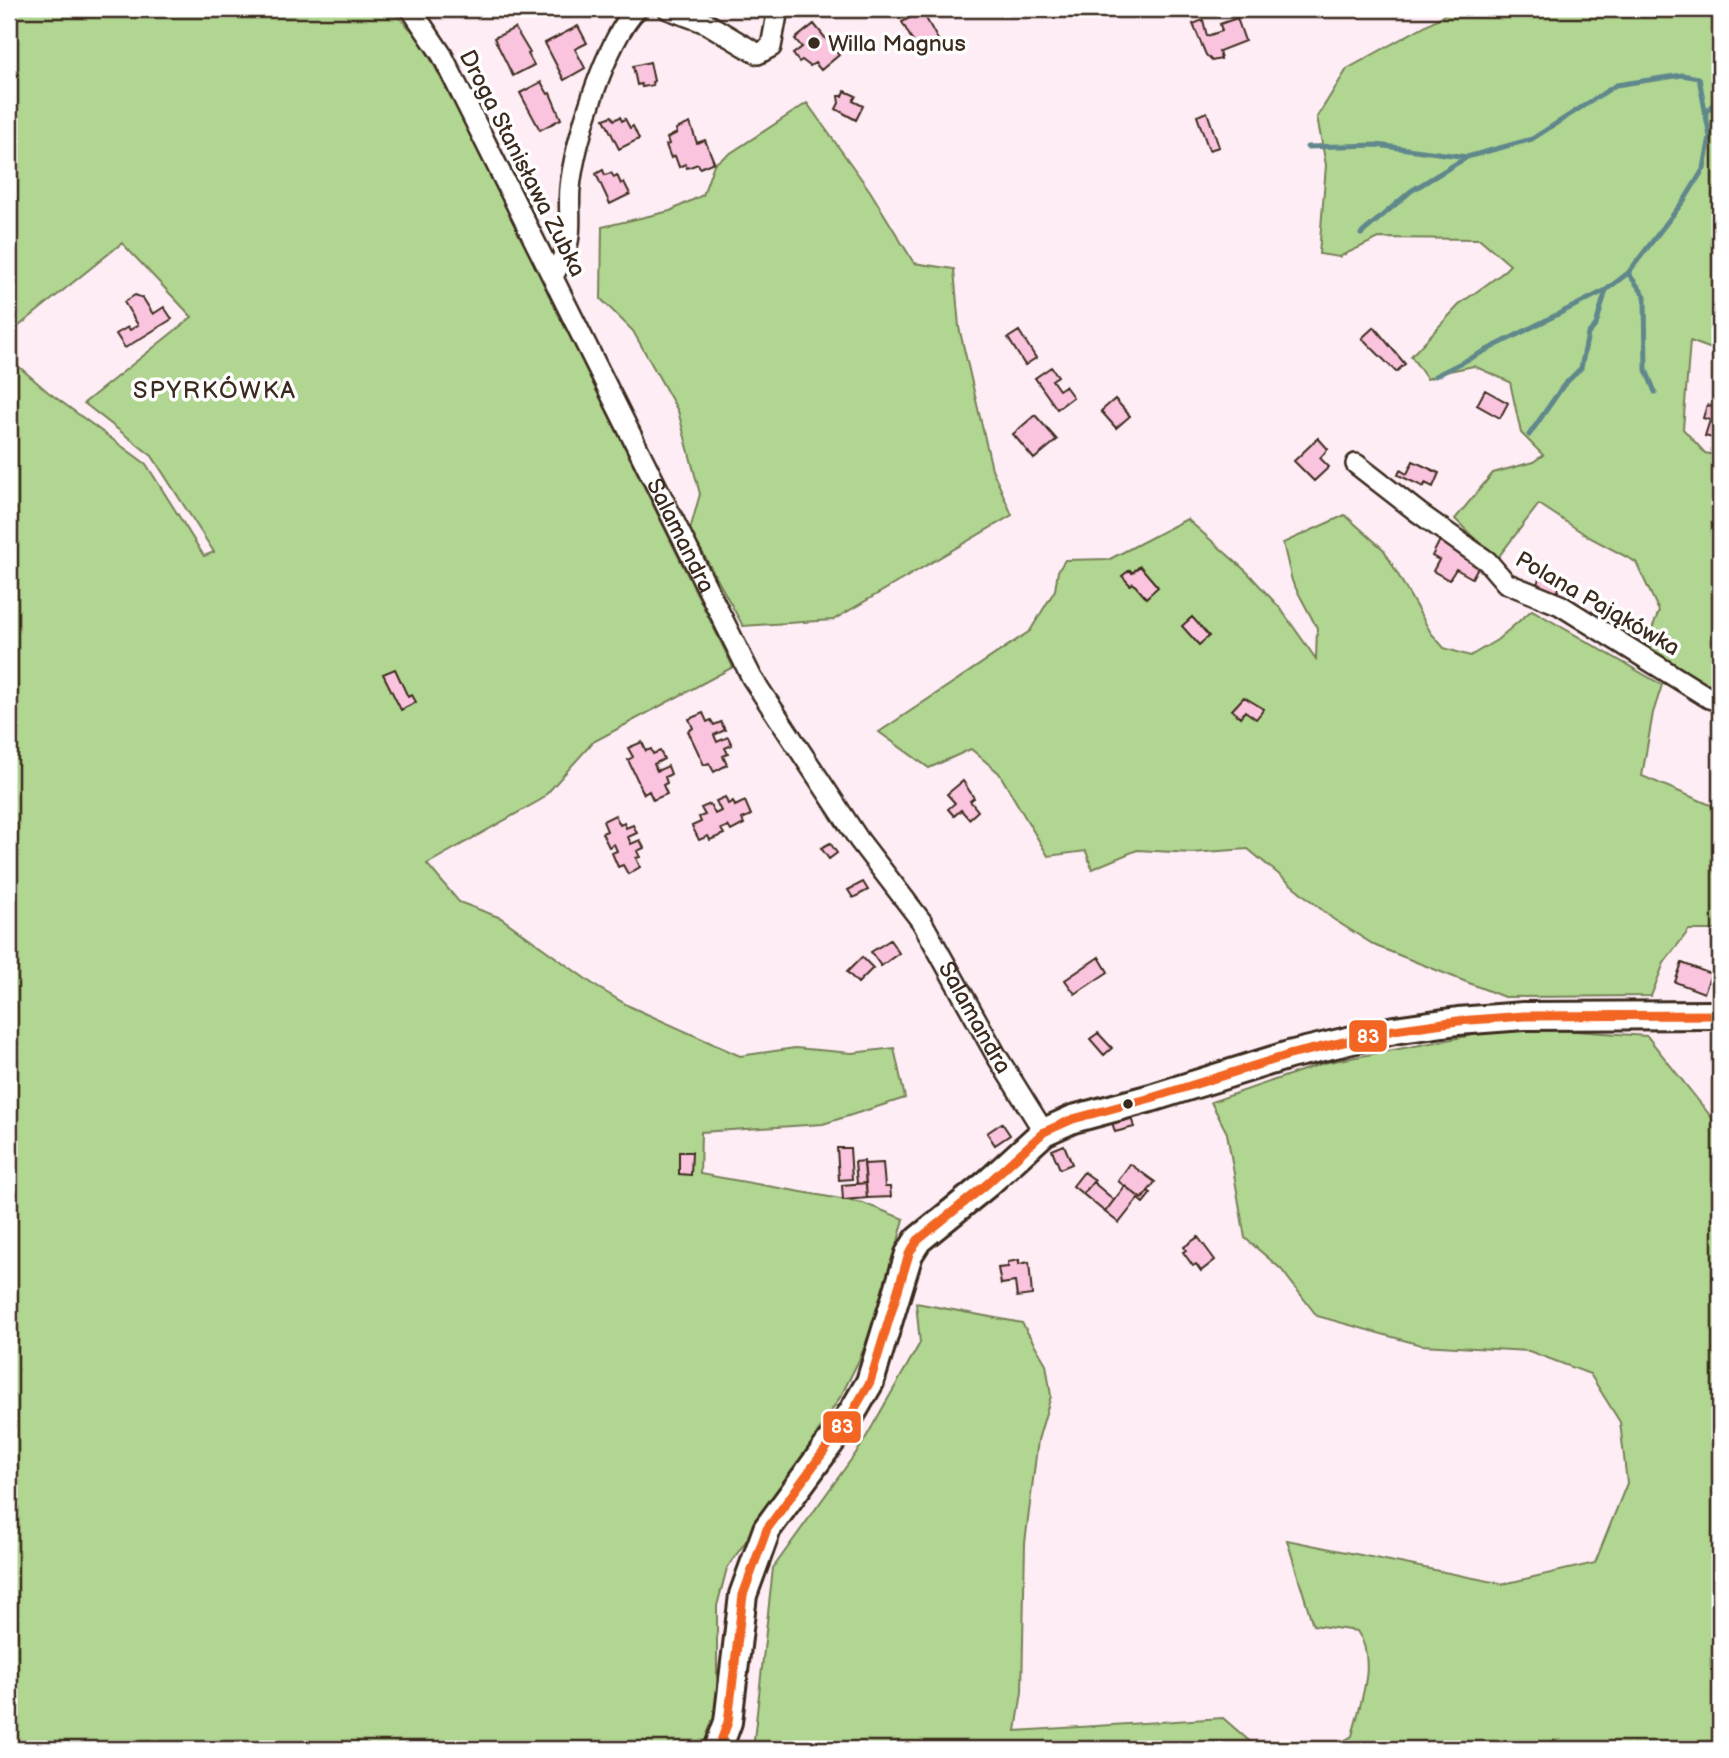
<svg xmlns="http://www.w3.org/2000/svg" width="1729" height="1758" viewBox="0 0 1729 1758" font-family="'Balsamiq Sans',sans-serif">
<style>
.green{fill:#b1d691;stroke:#768058;stroke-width:2}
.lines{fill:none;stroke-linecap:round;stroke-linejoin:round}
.stream{stroke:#60888c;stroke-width:5}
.building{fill:#fbc4de;stroke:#3b2a1e;stroke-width:2}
.street-casing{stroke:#3b2a1e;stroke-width:24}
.secondary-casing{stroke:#3b2a1e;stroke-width:32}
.street{stroke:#fff;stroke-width:19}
.secondary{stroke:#fff;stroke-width:26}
.bus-1-casing{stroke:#fff;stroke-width:14}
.bus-1{stroke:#f26522;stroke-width:9}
.poi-dot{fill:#3b2a1e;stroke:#fff;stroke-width:2.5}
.labels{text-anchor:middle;stroke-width:7;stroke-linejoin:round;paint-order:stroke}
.poi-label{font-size:23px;fill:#3b2a1e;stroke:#fff;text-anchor:start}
.street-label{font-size:23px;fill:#3b2a1e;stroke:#fff}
.neighbourhood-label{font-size:24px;letter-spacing:2px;fill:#3b2a1e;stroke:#fff}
.line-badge{stroke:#fff;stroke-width:2.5}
.badge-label{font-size:19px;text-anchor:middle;font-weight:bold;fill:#fff}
</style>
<rect width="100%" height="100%" fill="#feedf5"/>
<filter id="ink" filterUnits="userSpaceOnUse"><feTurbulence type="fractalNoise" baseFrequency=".0143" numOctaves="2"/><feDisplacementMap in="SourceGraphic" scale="14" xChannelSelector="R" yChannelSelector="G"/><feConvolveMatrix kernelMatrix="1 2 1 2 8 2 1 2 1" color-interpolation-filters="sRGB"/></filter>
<g filter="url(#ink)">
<path class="green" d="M9,9H391L419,38L451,96L733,667L593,742L542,799L427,864L459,902L501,918L597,987L629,1006L740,1056L795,1048L852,1053L894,1048L905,1098L823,1124L701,1132L700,1174L863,1203L904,1219L881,1306L859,1360L842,1394L781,1491L727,1568L717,1606V1720L709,1749H9V358L48,392L146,464L204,556L214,552L152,456L84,403L192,317L122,243L9,334Z
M1455,9H1720V352L1690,341L1683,429L1705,453L1720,456V694L1712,691L1645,646L1659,611L1636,562L1589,537L1539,504L1496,560L1455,519L1493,473L1533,462L1543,455L1521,433L1510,382L1474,366L1449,371L1427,379L1411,356L1461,303L1501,274L1510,265L1480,239L1379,238L1339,257L1319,254L1326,165L1317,117L1347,69Z
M807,103L870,191L914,263L954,269L959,327L992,469L1012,515L833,620L743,626L690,530L700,494L678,411L633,331L601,299L602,227L670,211L703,195L714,164Z
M1345,515L1384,550L1431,633L1444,648L1470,656L1497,640L1532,610L1662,685L1653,713L1642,776L1720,809V920L1715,930H1689L1664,963L1651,996L1504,997L1376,946L1333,919L1248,849L1191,853L1137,850L1092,869L1086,851L1048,856L999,773L971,749L929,768L879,732L1030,631L1055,590L1058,571L1065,560L1110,559L1187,519L1247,572L1280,608L1316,659L1317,628L1292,581L1283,543Z
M1516,1027L1647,1036L1720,1128V1749H1330L1352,1736C1360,1704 1378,1660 1357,1631L1313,1625L1287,1540L1503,1584L1595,1563L1627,1483L1620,1422L1590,1374L1529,1351L1421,1345L1317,1316L1281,1269L1245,1238L1227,1133L1211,1102L1324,1063Z
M916,1303L1022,1323L1046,1364L1051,1396L1038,1440L1025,1543L1022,1692L1016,1731L1223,1718L1255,1746V1749H753L773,1568L861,1446L920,1343Z"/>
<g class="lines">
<path class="stream" d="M1705,113L1720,97
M1307,147L1377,145L1467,157
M1361,234L1411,191L1467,157L1532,139L1616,85L1682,75L1699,78L1710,137L1704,168L1685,199L1628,273L1606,290L1596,325L1588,334L1581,368L1563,386L1529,435
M1628,273L1645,296L1646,370L1655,392
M1435,376L1606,290"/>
</g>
<path class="building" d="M922,11L942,47L922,58L902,22Z
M1237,18L1245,41L1219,51L1221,59L1212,61L1206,55L1193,24L1203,20L1207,36L1222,31L1220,24Z
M814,24L839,55L821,70L815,63L810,66L802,60L799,62L793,54L802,47L795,39Z
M578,26L587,43L575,49L585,68L564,80L545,43Z
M515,28L530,53L528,54L534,65L513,76L494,38Z
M650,62L654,81L652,82L653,85L642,87L641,84L637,85L633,66Z
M541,82L548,94L550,93L561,119L540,130L520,93Z
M845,91L856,96L853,101L863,106L856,120L836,109L839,103L838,96H843Z
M1207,112L1219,147L1209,150L1197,116Z
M612,116L614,120L620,117L622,121L625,119L630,128L633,126L639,139L619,149L604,119Z
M690,123L697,143L705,140L714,162L700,168L698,164L687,168L685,164L679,167L675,156L671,158L666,145L669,144L667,138L677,133L676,129Z
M603,170L605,175L611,173L614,177L617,175L621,184L624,182L630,194L610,204L596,174Z
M135,295L143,298L153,314L164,307L172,319L125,348L116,334L128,327L130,330L138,325L124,302Z
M1374,327L1405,364L1396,372L1362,338Z
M1019,331L1036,358L1025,365L1008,338Z
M1051,367L1058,376L1052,380L1059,390L1065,386L1073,397L1057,409L1035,378Z
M1485,390L1508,403L1500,418L1477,405Z
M1115,399L1130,416L1116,428L1101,411Z
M1707,405L1720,409V440L1705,436L1710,420L1703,418Z
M1035,415L1057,440L1034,459L1013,434Z
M1318,438L1328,449L1320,458L1329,467L1314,481L1294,461Z
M1413,461L1439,473L1433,487L1425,483L1424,487L1398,475L1400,470L1407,474Z
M1440,540L1481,562L1472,578L1456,569L1449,580L1433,571L1439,560L1432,556Z
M1140,566L1158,587L1146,598L1133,583L1130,585L1122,576L1130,570L1132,573Z
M1543,570L1563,579L1556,595L1536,586Z
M1192,617L1209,636L1199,645L1182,626Z
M395,669L408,697L412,695L416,702L401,710L383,674Z
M1244,697L1264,709L1256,719L1245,711L1240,717L1232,710Z
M703,713L707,722L711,720L714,725L721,722L725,730L714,735L717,742L728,737L732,745L725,748L728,754L723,756L727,765L714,772L709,763L704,765L688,731L693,728L689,719Z
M642,742L646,751L651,749L653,754L660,751L664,759L654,764L657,771L668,766L671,774L665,777L667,783L663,785L667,794L653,800L649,791L644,794L628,760L633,757L628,748Z
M963,781L974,798L970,801L978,811L969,819L961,810L954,816L948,809L955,803L947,794Z
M725,797L728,804L733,801L735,806L745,801L751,815L742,819L744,824L731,831L728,826L721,829L724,834L710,840L708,836L699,840L692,826L701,822L699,817L705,815L701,808L710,804L715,814L721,811L716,801Z
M615,815L620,825L624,823L626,828L633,825L637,833L628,837L631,844L640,840L644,848L637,851L640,857L636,858L640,867L628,874L623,865L618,867L612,853L617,851L614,844L609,847L602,833L607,831L603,821Z
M830,843L837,853L829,859L821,848Z
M863,882L868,890L853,898L848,890Z
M890,940L899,953L881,966L871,952Z
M862,957L873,968L858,983L847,972Z
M1099,957L1108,972L1075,994L1065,980Z
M1682,963L1711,974L1704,993L1675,982Z
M1098,1033L1112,1048L1104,1055L1090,1039Z
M1131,1117L1134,1127L1115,1132L1112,1122Z
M1002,1123L1010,1135L995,1145L987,1133Z
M1064,1145L1072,1164L1060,1169L1052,1150Z
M837,1148H850L852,1179L839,1180Z
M679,1152H692L691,1175L679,1174Z
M864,1161L866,1183L857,1184L855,1162Z
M883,1163L885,1187H890L891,1197L867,1198L864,1164Z
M1130,1164L1155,1182L1142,1199L1118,1181Z
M1084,1172L1095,1180L1083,1194L1073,1186Z
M1093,1182L1114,1200L1105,1212L1083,1194Z
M866,1183L867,1198L843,1200L842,1185Z
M1125,1186L1142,1199L1148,1191L1151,1193L1143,1203L1138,1199L1119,1223L1105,1212Z
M1198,1237L1215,1260L1201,1271L1196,1264L1193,1266L1183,1252L1186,1250L1184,1247Z
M1019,1260V1264L1029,1262L1032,1295L1017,1297L1015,1282L1001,1284L998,1268L1008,1267V1262Z"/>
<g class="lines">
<g class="street-casing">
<g id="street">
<path id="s1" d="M411,9L442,55L752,678L859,840L922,922L996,1055L1044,1132"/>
<path d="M668,9L706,23L758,54L771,47L778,9"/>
<path d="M553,276C557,269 562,261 565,252C573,232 568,209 570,188C574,143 606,40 637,9"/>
<path d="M1356,464L1419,513L1487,561L1506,583L1560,605L1709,698L1720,701"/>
</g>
</g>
<g class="secondary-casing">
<path id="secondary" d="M718,1749L728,1722L743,1595L767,1529L852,1413L870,1382L909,1254L918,1240L987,1184L1044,1132L1073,1119L1151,1098L1289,1055L1394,1030L1458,1021L1524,1016L1720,1015"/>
</g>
<use href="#street" class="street"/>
<use href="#secondary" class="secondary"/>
<g class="bus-1-casing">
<path id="bus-1" d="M718,1749L728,1722L743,1595L767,1529L852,1413L870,1382L909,1254L918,1240L987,1184L1044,1132L1073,1119L1151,1098L1289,1055L1394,1030L1458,1021L1524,1016L1720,1015"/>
</g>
<use href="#bus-1" class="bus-1"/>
</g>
</g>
<g class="poi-dot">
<circle cx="814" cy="43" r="7"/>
<circle cx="1128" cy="1104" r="6"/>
</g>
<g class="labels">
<g class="poi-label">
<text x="828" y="51">Willa Magnus</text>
</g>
<g class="street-label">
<text transform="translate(523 163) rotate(63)" y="8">Droga Stanisława Zubka</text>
<text dy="8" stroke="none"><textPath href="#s1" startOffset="592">Salamandra</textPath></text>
<text transform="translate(1598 603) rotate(30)" y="8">Polana Pająkówka</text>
<text dy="8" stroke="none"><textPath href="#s1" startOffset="1158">Salamandra</textPath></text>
</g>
<g class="neighbourhood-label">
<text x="215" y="398">SPYRKÓWKA</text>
</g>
</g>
<g class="line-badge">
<rect x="1348" y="1019" width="40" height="34" rx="7" fill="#f26522"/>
<rect x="822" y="1410" width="40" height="34" rx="7" fill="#f26522"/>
</g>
<g class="badge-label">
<text x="1368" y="1043">83</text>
<text x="842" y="1433">83</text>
</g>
<rect width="1729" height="1758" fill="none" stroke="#fff" stroke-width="35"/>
<rect x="18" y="18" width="1694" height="1723" fill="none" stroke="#3b2a1e" stroke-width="2.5" filter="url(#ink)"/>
</svg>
